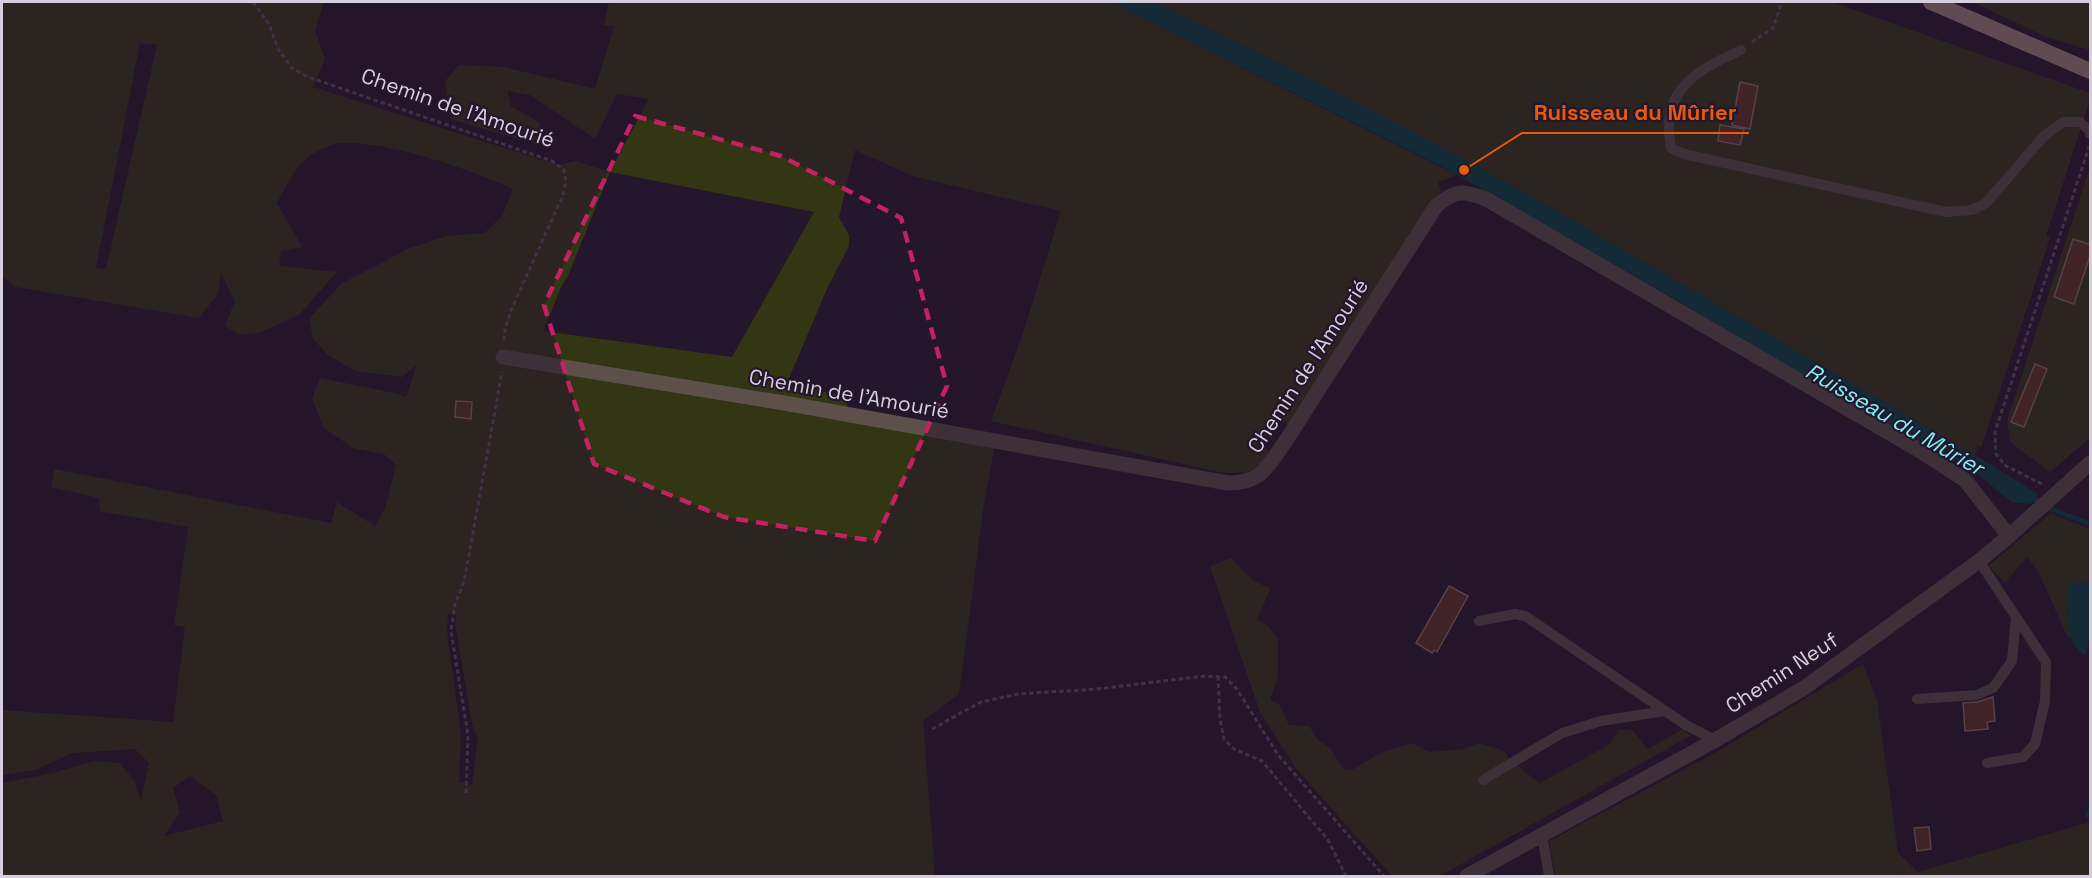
<svg xmlns="http://www.w3.org/2000/svg" width="2092" height="878" viewBox="0 0 2092 878" font-family="'Space Grotesk',sans-serif">
<style>
.green{fill:#333613;fill-rule:evenodd}
.water{fill:#004344}
.lines{fill:none;stroke-linecap:round;stroke-linejoin:round}
.stream{stroke:#004344;stroke-width:5}
.building{fill:#61341f;stroke:#947467;stroke-width:1.5}
.path{stroke:#605367;stroke-width:3;stroke-dasharray:4.5 3;stroke-linecap:butt}
.service{stroke:#5d504b;stroke-width:10}
.minor{stroke:#5d504b;stroke-width:15}
.trunk{stroke:#ab8c81;stroke-width:16}
.marked{fill:none;stroke:#c32162;stroke-width:4.5;stroke-dasharray:12 8;stroke-linejoin:round}
.labels{text-anchor:middle;stroke-width:4.5;stroke-linejoin:round;paint-order:stroke}
.street-label{font-size:21px;fill:#d7cedd;stroke:#24162c}
.water-label{font-size:22px;font-style:italic;fill:#80f0f3;stroke:#24162c}
.leader{fill:none;stroke:#e8590c;stroke-width:2}
.callout-dot{fill:#e8590c;stroke:#24162c;stroke-width:2}
.callout-label{font-size:22px;text-anchor:middle;font-weight:bold;fill:#e8590c;stroke:#24162c;stroke-width:4.5;stroke-linejoin:round;paint-order:stroke}
</style>
<rect width="100%" height="100%" fill="#24162c"/>
<path class="green" d="M2,2H324L315,30L325,59L313,87L558,165L575,161L610,172L649,99L617,94L595,139L530,95L508,91L511,106L539,122L543,146L450,119L445,81L459,65L504,67L595,89L614,26L604,25L609,2H1112L1457,175L1438,182L1441,191L1289,424L1282,421L1260,443L1269,451C1256,474 1248,473 1224,473L991,421L1023,333L1061,211L912,176L855,150L839,217L849,235V246L827,289L786,385L842,395L855,421L994,448L983,511L959,694L923,721L935,876H2V783L53,773L95,761L120,763L134,781L141,801L149,763L135,749L73,753L35,770L2,775V710L173,722L185,627L174,625L188,527L100,511L99,498L51,487L54,469L331,523L337,502L375,526L385,508L396,465L384,454L353,448L324,428L312,399L320,378L399,394L406,397L417,365L402,377L355,371L328,355L313,339L309,319L341,284L410,248L447,236L485,233L502,216L513,189C469,169 390,141 341,143C332,143 319,150 311,155C297,163 285,188 277,203L302,247L281,251L279,266L337,272L299,315L261,332L241,335L225,326L235,301L221,274L218,294L199,318L16,287L2,277ZM140,43L157,45L106,269L96,268ZM610,172L814,212L732,357L543,331L562,285L568,276ZM448,613L456,614L455,624L473,728L478,737L472,785L459,782L461,734L447,632ZM190,776L216,795L223,821L164,836L180,812L173,788Z
M1154,2H1832L2090,93V100L2046,236L2050,238L1981,448L1978,446L1975,455L1517,188L1290,69Z
M1973,2H2090V50L2046,37Z
M2090,167V438L2050,472L2010,442L2007,421Z
M2051,513L2090,529V583L2074,582L2067,610L2070,636L2068,638L2038,571L2027,557L2005,582L1988,566Z
M1231,558L1250,578L1270,589L1257,620L1268,626L1278,639V676L1270,700L1279,704L1289,725L1309,726L1319,741L1331,749L1343,769L1352,770L1380,753L1412,743L1429,752L1464,749L1479,743L1504,751L1512,762L1540,783L1610,744L1618,730H1632L1648,749L1683,729L1690,736L1440,876H1392L1297,770L1260,712L1210,566Z
M1863,664L1877,700L1898,853L1918,872L2090,822V876H1903L1901,867L1902,876H1555L1549,841L1715,753Z"/>
<path class="water" d="M1112,2H1154L1290,69L1407,129L1517,188L1975,455L2038,494L2030,504L2012,502L1976,473L1820,386L1682,303L1443,167Z
M2074,582L2090,583C2091,603 2092,639 2085,655C2063,645 2067,604 2069,584Z"/>
<g class="lines">
<path class="stream" d="M2029,496L2051,509L2090,524
M2088,816L2090,811"/>
</g>
<path class="building" d="M1740,82L1758,86L1750,129L1732,125Z
M1720,125L1744,129L1740,145L1718,141Z
M2073,239L2091,245V253L2074,304L2054,297Z
M2035,364L2047,369L2024,427L2011,422Z
M456,401L472,402L471,419L455,417Z
M1449,586L1468,596L1437,652L1434,650L1432,653L1416,643Z
M1993,697L1995,721L1987,722L1988,729L1965,731L1963,703L1977,702Z
M1929,827L1931,849L1917,851L1914,828Z"/>
<g class="lines">
<path class="path" d="M253,2L269,24L278,49L292,68L308,77L552,161L564,170L566,181L563,195L511,310L505,329L504,341
M1752,42L1773,28L1782,2
M2042,484L2006,466L1996,454L1995,432L2089,147
M1218,676L1220,719L1224,739L1234,749L1262,761L1328,840L1346,876
M932,729L981,702L1018,694L1097,689L1205,676L1225,677L1237,689L1278,755L1384,876
M466,793L468,735L451,631L455,604L464,582L502,372"/>
<path class="service" d="M1741,50C1695,71 1660,90 1671,148L1684,154L1946,212L1972,210L1986,203L2044,136L2063,122H2080L2089,130L2090,134
M1979,561L2046,662L2045,701L2035,744L2023,757L1987,763
M1479,621L1515,614L1525,616L1686,725L1715,740
M1917,699L1976,695L1993,688L2012,661L2016,618
M1483,780L1562,733L1601,721L1665,711
M1542,835L1549,876"/>
<path class="minor" d="M503,357L790,404L1228,483C1263,483 1268,465 1287,439L1436,206C1455,190 1463,190 1486,199L1917,449L1965,480L2009,536
M1467,876L1712,742L1804,688L1979,561L2009,536L2090,463"/>
<path class="trunk" d="M1931,2L2090,71"/>
</g>
<path d="M0 0H2092V878H0ZM635,116L781,156L901,218L947,386L875,541L724,517L594,464L544,305Z" fill="#24162c" fill-opacity=".55" fill-rule="evenodd"/>
<path class="marked" d="M635,116L781,156L901,218L947,386L875,541L724,517L594,464L544,305Z"/>
<g class="labels">
<g class="street-label">
<text transform="translate(458 108) rotate(19)" y="7">Chemin de l'Amourié</text>
<text transform="translate(1308 366) rotate(-57)" y="7">Chemin de l'Amourié</text>
<text transform="translate(849 394) rotate(10)" y="7">Chemin de l'Amourié</text>
<text transform="translate(1782 673) rotate(-33)" y="7">Chemin Neuf</text>
</g>
<g class="water-label">
<text transform="translate(1895 419) rotate(30)" y="8">Ruisseau du Mûrier</text>
</g>
</g>
<path class="leader" d="M1464 170L1522 133H1749"/>
<circle class="callout-dot" cx="1464" cy="170" r="6"/>
<g class="callout-label">
<text x="1635" y="120">Ruisseau du Mûrier</text>
</g>
<rect width="2092" height="878" fill="none" stroke="#d7cedd" stroke-width="6"/>
</svg>
